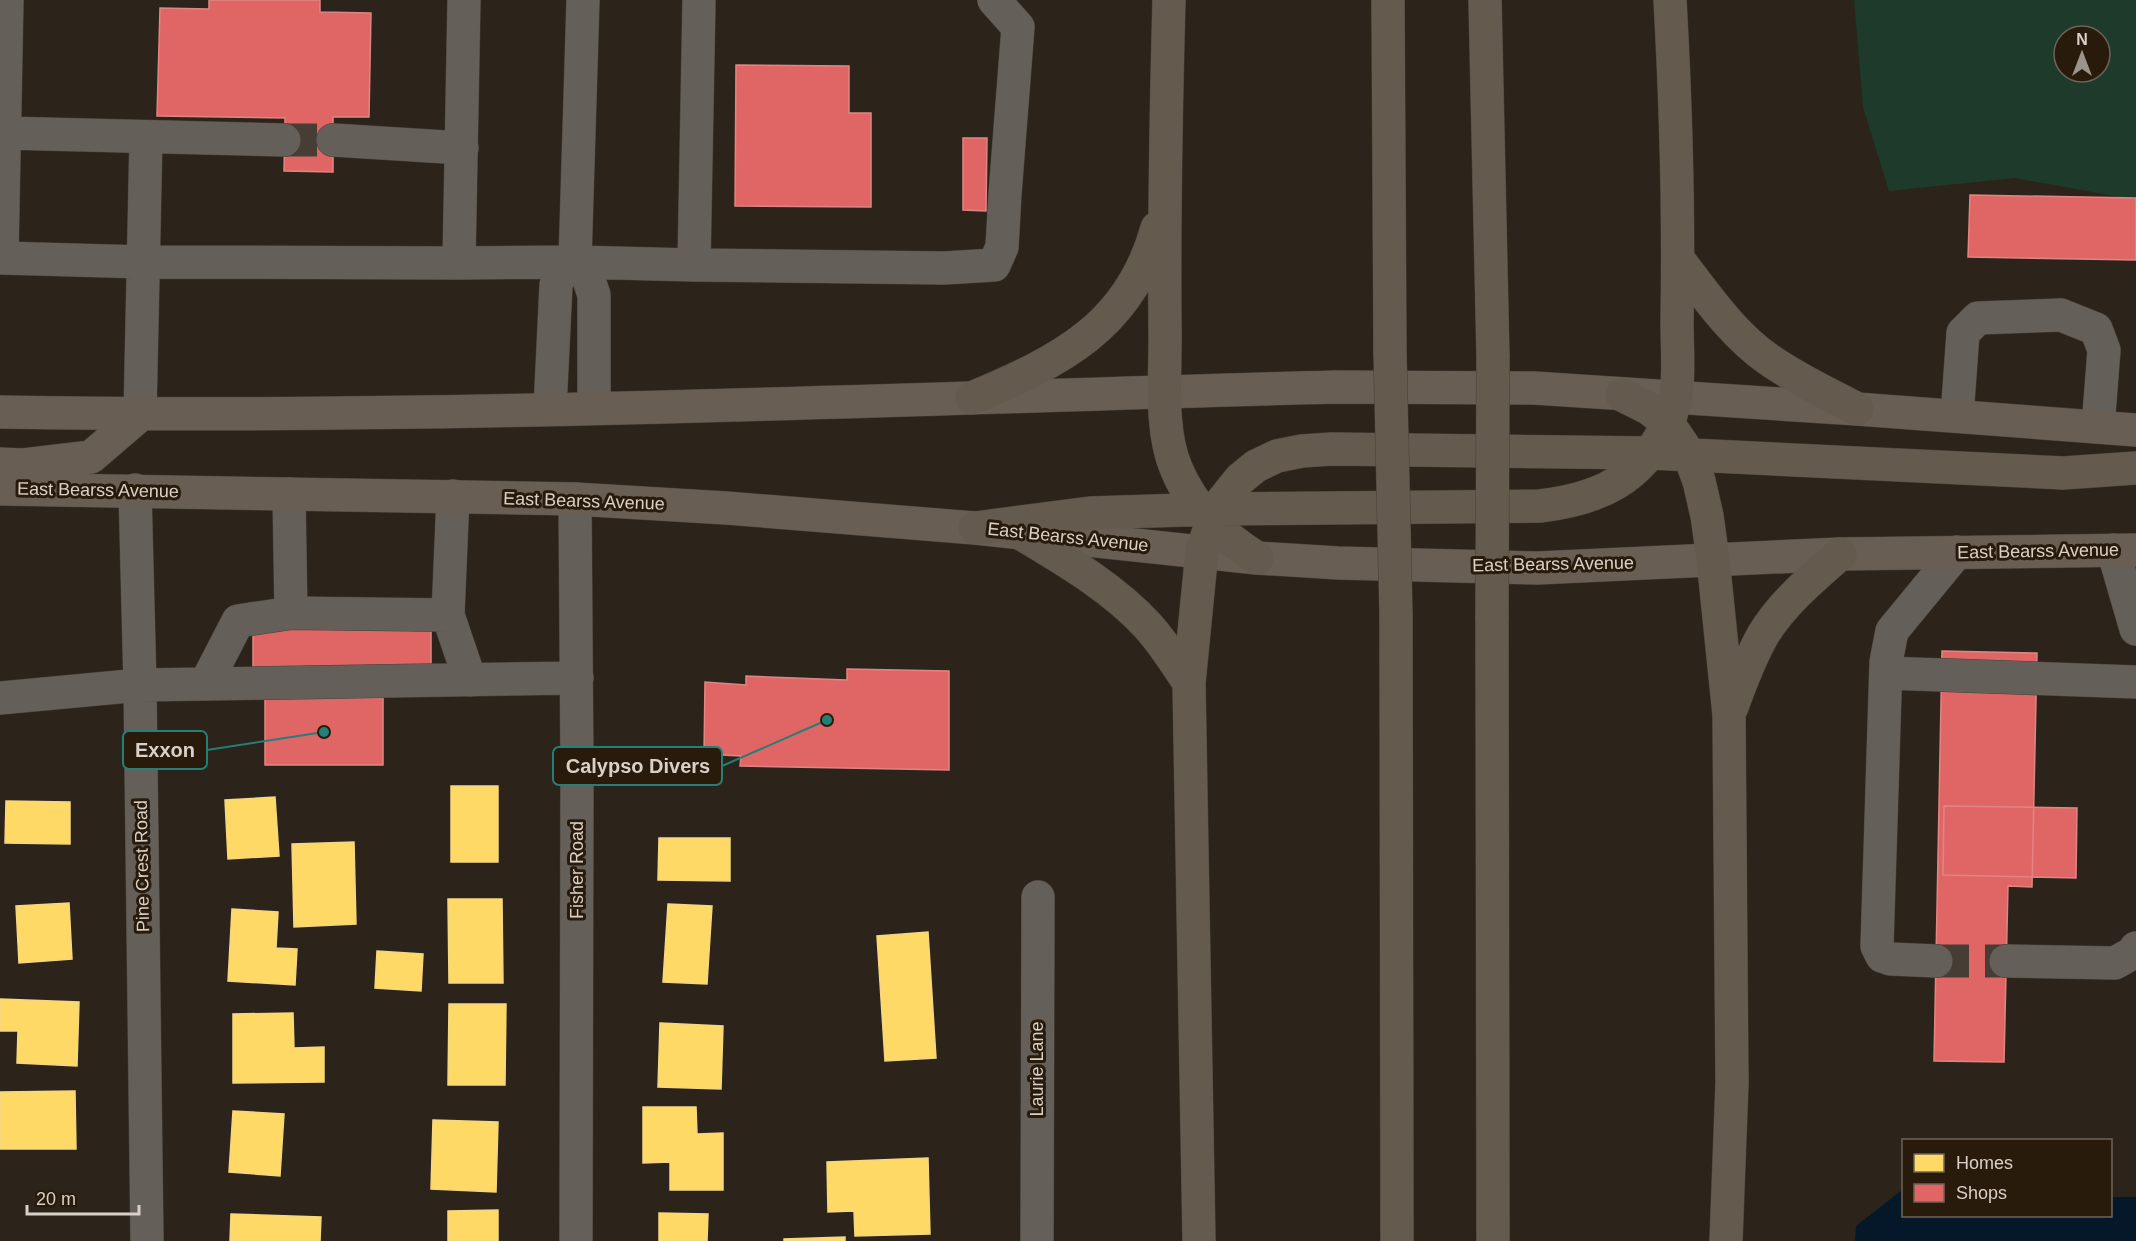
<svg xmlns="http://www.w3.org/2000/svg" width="2136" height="1241" viewBox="0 0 2136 1241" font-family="Arial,sans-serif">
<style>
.green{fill:#1e3a2a;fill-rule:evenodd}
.water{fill:#041829}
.homes{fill:#ffd966;stroke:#f4d683;stroke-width:1.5}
.shops{fill:#e06666;stroke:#de8683;stroke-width:1.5}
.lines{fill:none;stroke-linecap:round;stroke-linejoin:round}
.minor-tunnel{stroke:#463e35;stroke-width:33;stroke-dasharray:33 16;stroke-linecap:butt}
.minor-casing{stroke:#474039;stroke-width:34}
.major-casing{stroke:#474039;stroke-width:34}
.highway-casing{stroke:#474039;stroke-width:34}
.minor{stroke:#645f58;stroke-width:33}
.major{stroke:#685e54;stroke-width:33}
.highway{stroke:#645a4e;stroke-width:33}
.highway-bridge-casing{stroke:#474039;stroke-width:34;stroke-linecap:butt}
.highway-bridge{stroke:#645a4e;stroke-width:33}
.labels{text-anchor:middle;stroke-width:6;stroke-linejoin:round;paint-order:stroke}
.street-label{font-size:18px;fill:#d9d0c7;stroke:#281b0c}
.leader{fill:none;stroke:#237f77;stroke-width:2}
.callout-dot{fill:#237f77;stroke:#281b0c;stroke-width:2}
.callout{fill:#281b0c;stroke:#237f77;stroke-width:2}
.callout-label{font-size:20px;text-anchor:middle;font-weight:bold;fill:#d9d0c7}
</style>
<rect width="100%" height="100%" fill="#2c241b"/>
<path class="green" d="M1854,0H2136V200L2015,178L1889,191L1863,107ZM2064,36H2100V72H2064Z"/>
<path class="water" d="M1901,1191H1903L1904,1216H2110L2111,1197H2136V1241H1855L1856,1226Z"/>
<path class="homes" d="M451,786H498V862H451Z
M275,797L279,856L228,859L225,800Z
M6,801L70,802V844L5,843Z
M659,838H730V881L658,880Z
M354,842L356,924L294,927L292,844Z
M448,899H502L503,983H449Z
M69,903L72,959L19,963L16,906Z
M668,904L712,906L707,984L663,982Z
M232,909L278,912L276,948L297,949L295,985L228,981Z
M928,932L936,1058L885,1061L877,936Z
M377,951L423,954L421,991L375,988Z
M0,999L79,1002L77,1066L17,1063L18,1031H0Z
M449,1004H506L505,1085H448Z
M293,1013L294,1048L324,1047V1082L233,1083V1014Z
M660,1023L723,1026L721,1089L658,1087Z
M75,1091L76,1149H0V1092Z
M643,1107H696L697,1134L723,1133V1190H670V1162L643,1163Z
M233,1111L284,1114L280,1176L229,1172Z
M433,1120L498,1122L496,1192L431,1189Z
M928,1158L930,1234L855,1236L854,1211L828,1212L827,1162Z
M498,1210V1241H448V1211Z
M659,1213L708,1214L707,1241H659Z
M231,1214L321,1217L320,1241H230Z
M845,1237V1241H784V1239Z"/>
<path class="shops" d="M209,0H320V12L371,13L369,117H333V172L284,171L285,118L157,116L160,8L209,9Z
M736,65L849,66V113H871V207L735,206Z
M963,138H987L986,211L963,210Z
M1970,195L2136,198V260L1968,257Z
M253,627L431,628V671H253Z
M1942,651L2037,653L2032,887L2008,886L2004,1062L1934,1061Z
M847,669L949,671V770L740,766L741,756L704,754L705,682L746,685V676L847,680Z
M265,698H383V765H265Z
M1944,806L2077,808L2076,878L1943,875Z"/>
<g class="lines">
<path class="minor-tunnel" d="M284,140H333
M1936,961H2006"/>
<g class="minor-casing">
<path id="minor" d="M7,0L2,258L144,262L459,263L464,0
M583,0L575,262L588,277L594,295V408
M4,133L284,140
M333,140L462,148
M459,263L575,262L694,265L944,268L994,265L1002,247L1005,194L1018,27L994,0
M694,265L699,0
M550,409L556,285L561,272L575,262
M140,415L146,137
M1957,416L1963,333L1978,318L2061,315L2096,329L2104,350L2098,427
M135,490L140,685L147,1241
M289,494L291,613
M575,499L577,768L576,1241
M2113,550L2136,629
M448,615L453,496
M1886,673L2136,682
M206,683L238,621L291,613L448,615L470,680
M0,698L140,685L577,678
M1936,961L1891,959L1882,956L1877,946L1886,662L1892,631L1957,552
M2006,961L2115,963L2136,951V948
M1037,1241L1038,897"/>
</g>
<g class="major-casing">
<path id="major" d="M0,412C445,420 891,399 1336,387L1534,388L1857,409L2136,430
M0,464L23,465L91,457L140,415
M0,489L575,499L726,508L975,528L1257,558L1338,563L1538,568L1840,554L2136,550"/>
</g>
<g class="highway-casing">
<path id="highway" d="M1169,0C1166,110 1164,219 1165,328C1166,372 1159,428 1176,468C1192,508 1222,536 1257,558
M1388,0L1390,353
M1485,0L1493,357
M1678,259C1705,294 1732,334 1768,359C1796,379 1827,393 1857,409
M1622,395L1648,408L1668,423L1689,454L1699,481L1707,516L1713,559L1729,715L1732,1083L1726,1241
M972,398C1060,361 1130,327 1157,228
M975,528L1090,513L1216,509L1540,506C1599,499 1640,480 1667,425C1682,394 1677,355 1677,322C1679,215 1676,107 1670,0
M1020,533C1065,560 1112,587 1148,626C1164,644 1176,663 1189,683
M1396,615L1397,1241
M1492,616L1493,1241
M1732,707C1741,682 1750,658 1763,635C1782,603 1813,578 1840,554
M1199,1241L1189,683L1202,551L1216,509L1240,479L1256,466L1277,456L1302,451L1332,449L1651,453L2063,473L2136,468"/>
</g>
<use href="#minor" class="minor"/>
<use href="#major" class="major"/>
<use href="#highway" class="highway"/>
<g class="highway-bridge-casing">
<path id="highway-bridge" d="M1390,353L1396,615
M1492,616L1493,357"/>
</g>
<use href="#highway-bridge" class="highway-bridge"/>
</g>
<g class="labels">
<g class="street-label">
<text transform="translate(98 490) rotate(1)" y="6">East Bearss Avenue</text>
<text transform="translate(584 501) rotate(2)" y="6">East Bearss Avenue</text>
<text transform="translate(1068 537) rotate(6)" y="6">East Bearss Avenue</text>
<text transform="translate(2038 551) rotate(-1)" y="6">East Bearss Avenue</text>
<text transform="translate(1553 564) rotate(-1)" y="6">East Bearss Avenue</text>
<text transform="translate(142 866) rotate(-91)" y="6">Pine Crest Road</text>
<text transform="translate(577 870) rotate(-90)" y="6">Fisher Road</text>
<text transform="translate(1037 1069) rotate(-90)" y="6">Laurie Lane</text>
</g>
</g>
<path class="leader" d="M324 732L207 750M827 720L722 766"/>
<g class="callout-dot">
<circle cx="324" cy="732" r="6"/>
<circle cx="827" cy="720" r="6"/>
</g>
<g class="callout">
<rect x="123" y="731" width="84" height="38" rx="6"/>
<rect x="553" y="747" width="169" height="38" rx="6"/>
</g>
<g class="callout-label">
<text x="165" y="757">Exxon</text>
<text x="638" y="773">Calypso Divers</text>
</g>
<rect x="1902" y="1139" width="210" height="78" fill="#281b0c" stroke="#6f6357" stroke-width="1.5"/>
<rect x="1914" y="1154" width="30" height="18" fill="#ffd966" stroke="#6f6357" stroke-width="1.5"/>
<text x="1956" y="1169" font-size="18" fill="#d9d0c7">Homes</text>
<rect x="1914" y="1184" width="30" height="18" fill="#e06666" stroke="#6f6357" stroke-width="1.5"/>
<text x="1956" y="1199" font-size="18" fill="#d9d0c7">Shops</text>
<g transform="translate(2082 54)"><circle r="28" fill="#281b0c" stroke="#6f6357" stroke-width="1.5"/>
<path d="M0-4.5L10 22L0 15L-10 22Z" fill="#9c948b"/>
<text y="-9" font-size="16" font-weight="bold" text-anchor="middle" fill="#d9d0c7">N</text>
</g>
<path d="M27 1205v9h112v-9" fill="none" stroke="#d9d0c7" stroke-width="3"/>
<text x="36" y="1205" font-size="18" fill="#d9d0c7" stroke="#281b0c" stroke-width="4.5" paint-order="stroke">20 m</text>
</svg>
